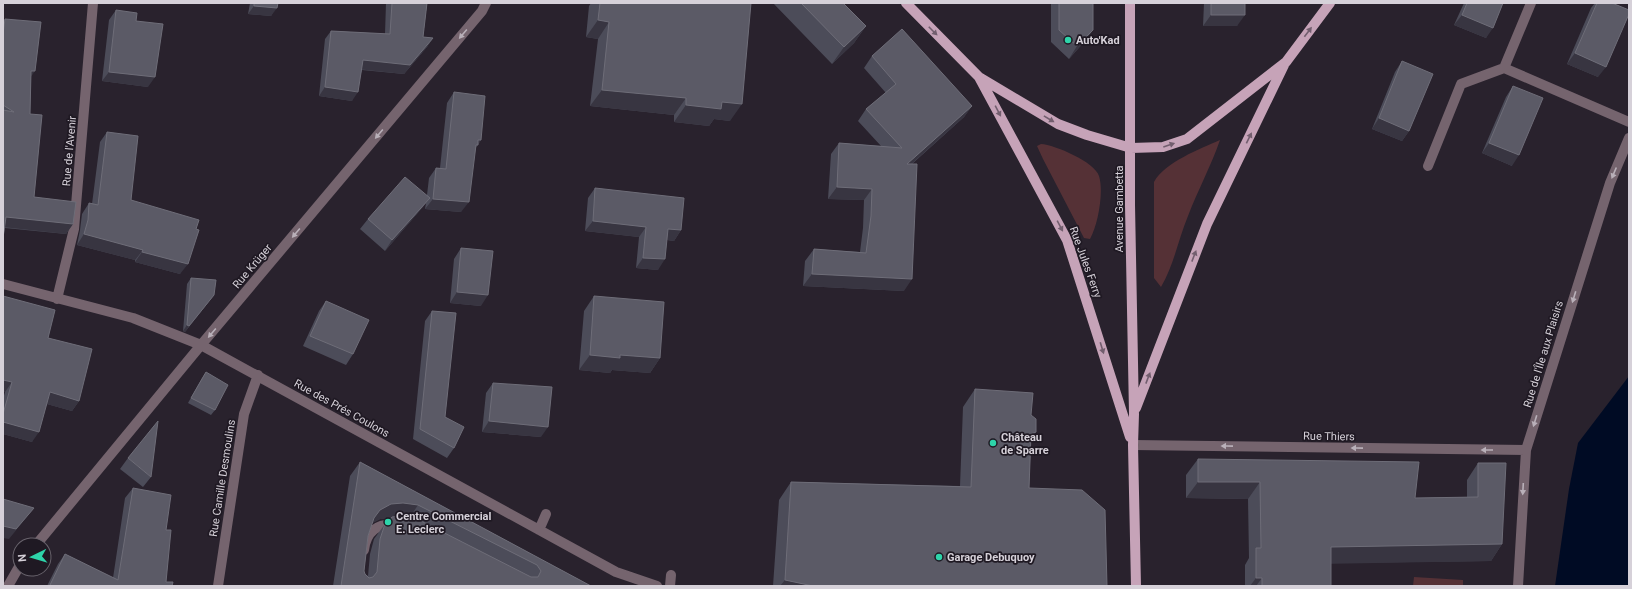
<svg xmlns="http://www.w3.org/2000/svg" width="1632" height="589" viewBox="0 0 1632 589" font-family="Roboto,sans-serif">
<style>
.green{fill:#553136}
.water{fill:#000b24}
.lines{fill:none;stroke-linecap:round;stroke-linejoin:round}
.minor{stroke:#75646e;stroke-width:10}
.major{stroke:#c6a3b8;stroke-width:10}
.wall{fill:#4c4c59;fill-rule:evenodd}
.shaded-wall{fill:#383541}
.building{fill:#5b5a66;stroke:#6e6d78;fill-rule:evenodd}
.oneway{fill:#725e6e}
.oneway2{fill:#b9b0b9}
.poi-dot{fill:#2ed4aa;stroke:#1f1923;stroke-width:1.5}
.labels{text-anchor:middle;stroke-width:3.5;stroke-linejoin:round;paint-order:stroke}
.poi-label{font-size:11px;font-weight:bold;fill:#d6d1d9;stroke:#1f1923;text-anchor:start}
.street-label{font-size:11px;fill:#d6d1d9;stroke:#1f1923}
</style>
<rect width="100%" height="100%" fill="#29222d"/>
<path class="green" d="M1220,140C1211,166 1198,190 1188,216C1178,240 1174,265 1161,287L1154,278V182C1165,162 1200,149 1220,140Z
M1041,144C1055,145 1095,162 1099,176C1104,192 1098,225 1090,239L1084,238L1043,159L1037,146Z
M1414,577L1463,580V586H1413Z"/>
<path class="water" d="M1629,376V586H1555L1569,489L1578,443Z"/>
<g class="lines">
<path class="minor" d="M1504,68L1531,3
M1428,166L1461,84L1504,68L1629,122
M3,284L133,318L201,345L616,572L657,586
M57,299L74,229L93,3
M1133,445L1526,450
M539,530L546,514
M36,545L201,345L482,11L486,3
M364,550C366,532 378,522 397,525
M8,586L20,565
M218,586L244,414L258,375
M670,586L671,575
M1518,586L1526,450L1610,183L1629,138"/>
<path class="major" d="M906,3L979,77L1058,124L1087,135L1131,148L1163,147L1187,139L1286,62L1330,3
M1130,3V205L1134,414L1133,445L1136,586
M979,77L1067,240L1130,437
M1136,408L1207,224L1284,65"/>
</g>
<path class="wall" d="M250,3H278L271,16L248,14Z
M386,3H427L423,37L433,38L427,47L404,74L362,70L352,101L319,96L325,39L331,31L385,34Z
M591,3H751L730,121L714,119L709,126L674,122V115L590,106L598,39L586,37L589,6Z
M773,3H843L866,26L854,43L832,64Z
M1051,3H1093V30L1084,42L1069,59L1051,42Z
M1204,3H1245L1237,26H1203Z
M1464,3H1503L1486,38L1454,25Z
M1595,3H1612L1598,77L1567,64L1591,8Z
M116,10L136,21L148,87L102,81L109,20Z
M5,19L31,77L30,114L34,197L73,224L66,234L5,228L3,238V21Z
M872,56L972,106L964,117L912,164L904,291L803,286L805,261L814,249L860,252L863,228L864,200L828,199L831,154L839,143L881,146L858,121L866,109L886,93L864,68Z
M1402,61L1409,131L1402,141L1372,129L1395,72Z
M1513,86L1512,166L1482,153L1506,97Z
M454,92L481,140L475,149L461,212L425,209L426,203L422,208L385,251L360,229L368,219L427,195L429,178L436,168H440L447,103Z
M107,132L131,200L196,229L180,274L135,262V260L77,245L80,230L82,214L89,203L92,204L100,142Z
M595,188L681,230L674,241L667,240L658,270L636,268L639,237L585,231L588,198Z
M461,248L481,306L450,303L454,259Z
M191,278L214,295L185,332L183,331L187,284Z
M594,296L660,358L650,373L612,370L610,373L579,370L584,311Z
M326,301L353,354L346,365L303,346L319,311Z
M432,311L445,417L454,448L447,458L413,439L425,321Z
M48,338L79,401L72,411L47,404L32,442L3,434V399L5,392H3Z
M206,372L215,410L211,415L188,403L202,378Z
M493,383L541,437L482,432L486,393Z
M975,389L1031,415L1036,432L1031,440L1029,488L1107,586H773L779,500L791,482L960,486L963,407Z
M128,458L151,477L143,487L120,469Z
M1198,459L1415,498L1467,497V480L1478,463L1502,544L1491,561L1331,563V586H1245V565L1249,558L1248,499L1186,498V475Z
M360,462L591,586H333L350,476ZM391,518L385,524L374,539L370,554L368,576L365,574L364,571L368,536L372,523L380,519Z
M133,488L166,530V582L172,586H47L58,564L65,554L113,578L125,498Z"/>
<path class="shaded-wall" d="M254,6L277,8L271,16L248,14Z
M1211,15H1245L1237,26H1203Z
M1462,15L1493,28L1486,38L1454,25Z
M598,20L609,22L598,39L586,37Z
M866,26L854,43L832,64L844,47Z
M1093,30L1084,42L1069,59L1077,46Z
M433,38L427,47L404,74L357,69L363,60Z
M1575,53L1606,67L1598,77L1567,64Z
M31,71H35L28,81Z
M109,72L155,77L148,87L102,81Z
M325,87L358,92L352,101L319,96Z
M602,90L686,98L674,115L590,106Z
M722,102L742,104L730,121L714,119L709,126L674,122L686,105Z
M972,106L964,117L899,175L907,164Z
M1379,118L1409,131L1402,141L1372,129Z
M478,140H481L470,156Z
M1489,143L1519,155L1512,166L1482,153Z
M837,187L872,189L864,200L828,199Z
M430,198L422,208L385,251L392,240Z
M433,199L469,202L461,212L425,209Z
M6,217L73,224L66,234L3,227Z
M593,221L646,227L639,237L585,231Z
M668,229L681,230L674,241L661,239Z
M84,234L143,250L135,260L77,245Z
M142,252L188,264L180,274L135,262Z
M643,258L665,259L658,270L636,268Z
M812,274L912,279L904,291L803,286Z
M457,292L488,295L481,306L450,303Z
M214,295L185,332L183,331L187,325Z
M590,355H620L660,358L650,373L612,370L610,373L579,370Z
M3,380L12,382L5,392H3Z
M50,392L79,401L72,411L43,403Z
M489,421L548,427L541,437L482,432Z
M3,422L39,432L32,442L3,434Z
M1036,432L1024,450L1031,434Z
M1198,482H1260L1248,499L1186,498Z
M403,503L418,505L408,520L393,518L380,519L369,525L374,518L380,510L391,504Z
M34,508L26,518L9,539L3,538V526Z
M1502,544L1491,561L1319,564L1331,547Z
M1256,578H1262L1256,586H1250Z
M785,580L813,586H780Z"/>
<path class="building" d="M254,3H278L277,8L254,6Z
M392,3H427L423,37L433,38L410,65L363,60L358,92L325,87L331,31L390,34Z
M600,3H751L742,104L722,102L721,109L686,105V98L602,90L609,22L598,20Z
M801,3H843L866,26L844,47Z
M1059,3H1093V30L1077,46L1059,30Z
M1211,3H1245V15H1211Z
M1467,3H1503L1493,28L1462,15Z
M1597,3H1612L1629,10V14L1606,67L1575,53Z
M116,10L137,13L136,21L163,24L155,77L109,72Z
M5,19L41,22L35,71H31L30,114L42,115L34,197L76,202L73,224L6,217L3,238V110L14,112L3,105V34Z
M902,29L972,106L907,164H917L912,279L812,274L814,249L866,253L871,216L872,189L837,187L839,143L902,148L866,109L896,84L872,56Z
M1402,61L1433,74L1409,131L1379,118Z
M1513,86L1543,98L1519,155L1489,143Z
M454,92L485,96L481,140H478V145H476L469,202L433,199L436,168L446,169Z
M107,132L138,136L131,200L199,220L196,229L199,230L188,264L142,252L143,250L84,234L88,220L89,203L98,205Z
M405,177L430,198L392,240L368,219Z
M595,188L684,198L681,230L668,229L665,259L643,258L646,227L593,221Z
M461,248L493,251L488,295L457,292Z
M191,278L216,280L214,295L189,326L187,325Z
M3,296L55,310L48,338L92,349L79,401L50,392L39,432L3,422V414L12,382L3,380Z
M594,296L664,302L660,358L620,355V358L590,355Z
M326,301L369,320L353,354L310,336Z
M432,311L456,313L445,417L464,427L454,448L420,429Z
M206,372L228,385L215,410L191,398Z
M493,383L552,387L548,427L489,421Z
M975,389L1033,393L1031,415L1036,419V432L1031,434L1029,488L1082,490L1105,510L1107,586H813L785,580L791,482L971,487Z
M158,421L151,477L128,458Z
M1198,459L1419,462L1415,498L1478,497V463H1506L1502,544L1331,547V586H1262V578H1256V548H1261L1260,482H1198Z
M360,462L591,586H341ZM403,503L418,505L537,565L541,571L538,577H531L415,518L399,516L392,517L385,524L380,539L377,572L373,577L369,578L365,574L364,571L368,536L374,518L380,510L391,504Z
M133,488L171,495L166,530H171L166,582H173L172,586H53L50,585L65,554L118,580Z
M3,499L34,508L16,529L3,526Z"/>
<defs><path id="oneway-solid" d="M-6-.8H1V-3.2L6.5 0L1 3.2V.8H-6Z"/></defs>
<g class="oneway">
<use href="#oneway-solid" transform="translate(933 31) rotate(45)"/>
<use href="#oneway-solid" transform="translate(1308 32) rotate(-53)"/>
<use href="#oneway-solid" transform="translate(998 111) rotate(62)"/>
<use href="#oneway-solid" transform="translate(1049 119) rotate(31)"/>
<use href="#oneway-solid" transform="translate(1249 138) rotate(-64)"/>
<use href="#oneway-solid" transform="translate(1169 145) rotate(-19)"/>
<use href="#oneway-solid" transform="translate(1060 226) rotate(62)"/>
<use href="#oneway-solid" transform="translate(1194 256) rotate(-69)"/>
<use href="#oneway-solid" transform="translate(1102 348) rotate(73)"/>
<use href="#oneway-solid" transform="translate(1148 378) rotate(-69)"/>
</g>
<g class="oneway2">
<use href="#oneway-solid" transform="translate(463 34) rotate(130)"/>
<use href="#oneway-solid" transform="translate(379 134) rotate(130)"/>
<use href="#oneway-solid" transform="translate(1614 173) rotate(113)"/>
<use href="#oneway-solid" transform="translate(296 233) rotate(130)"/>
<use href="#oneway-solid" transform="translate(1574 297) rotate(107)"/>
<use href="#oneway-solid" transform="translate(212 333) rotate(130)"/>
<use href="#oneway-solid" transform="translate(1535 421) rotate(107)"/>
<use href="#oneway-solid" transform="translate(1227 446) rotate(-179)"/>
<use href="#oneway-solid" transform="translate(1357 448) rotate(-179)"/>
<use href="#oneway-solid" transform="translate(1487 450) rotate(-180)"/>
<use href="#oneway-solid" transform="translate(1523 489) rotate(93)"/>
</g>
<g class="poi-dot">
<circle cx="1068" cy="40" r="4"/>
<circle cx="993" cy="443" r="4"/>
<circle cx="388" cy="522" r="4"/>
<circle cx="939" cy="557" r="4"/>
</g>
<g class="labels">
<g class="poi-label">
<text x="1076" y="44">Auto'Kad</text>
<text x="1001" y="441">Château<tspan x="1001" dy="13">de Sparre</tspan></text>
<text x="396" y="520">Centre Commercial<tspan x="396" dy="13">E. Leclerc</tspan></text>
<text x="947" y="561">Garage Debuquoy</text>
</g>
<g class="street-label">
<text transform="translate(69 151) rotate(-85)" y="4">Rue de l'Avenir</text>
<text transform="translate(1119 209) rotate(-90)" y="4">Avenue Gambetta</text>
<text transform="translate(1086 262) rotate(70)" y="4">Rue Jules Ferry</text>
<text transform="translate(252 266) rotate(-50)" y="4">Rue Krüger</text>
<text transform="translate(1543 354) rotate(-73)" y="4">Rue de l'Île aux Plaisirs</text>
<text transform="translate(342 408) rotate(29)" y="4">Rue des Prés Coulons</text>
<text transform="translate(1329 436) rotate(1)" y="4">Rue Thiers</text>
<text transform="translate(222 478) rotate(-81)" y="4">Rue Camille Desmoulins</text>
</g>
</g>
<rect width="1632" height="589" fill="none" stroke="#d6d1d9" stroke-width="8"/>
<g transform="translate(32 557) rotate(265)"><circle r="19" fill="#1f1923" stroke="#68636c"/>
<path d="M0-3L7 15L0 10L-7 15Z" fill="#2ed4aa"/>
<text y="-6" font-size="11" font-weight="bold" text-anchor="middle" fill="#d6d1d9">N</text>
</g>
</svg>
